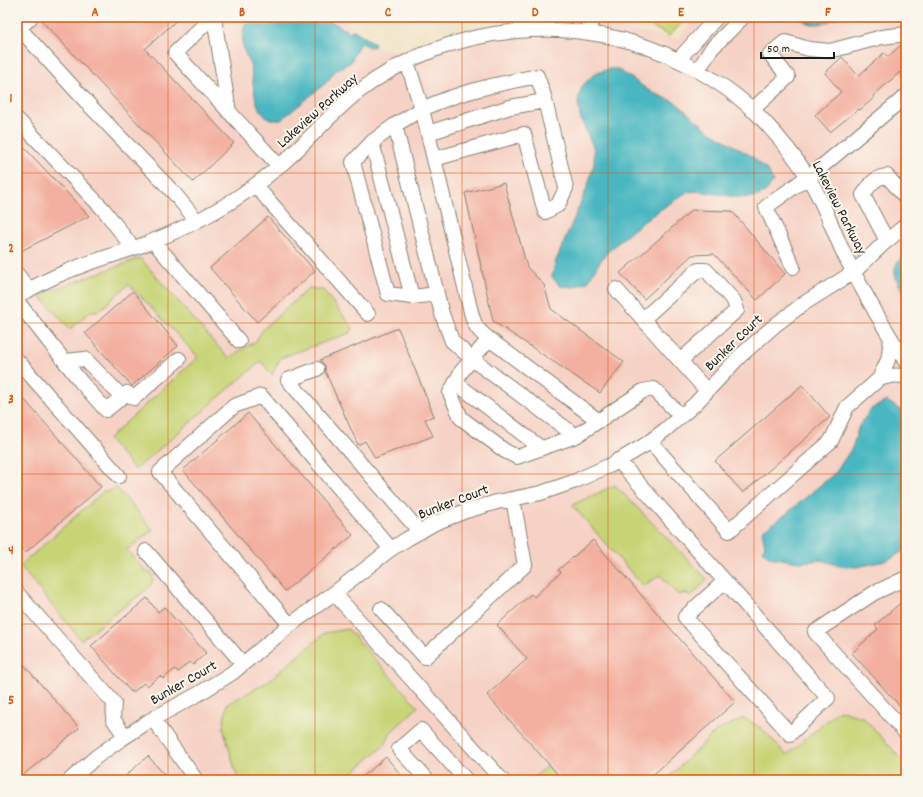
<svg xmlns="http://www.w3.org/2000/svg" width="923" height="797" viewBox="0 0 923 797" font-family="Dekko,sans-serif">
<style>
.built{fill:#f6d1c5}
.green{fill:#c7d476;stroke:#727849}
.water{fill:#48b7c1;stroke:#326a6e}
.building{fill:#f3af9f}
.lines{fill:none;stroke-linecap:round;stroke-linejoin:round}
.minor-casing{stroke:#868072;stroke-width:16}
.minor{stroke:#fff;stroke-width:14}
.grid{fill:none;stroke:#de560d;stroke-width:1;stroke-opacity:0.55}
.labels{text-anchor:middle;stroke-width:4;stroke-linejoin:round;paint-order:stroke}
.street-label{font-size:15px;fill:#1c1c1c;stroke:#fbf7ec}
.neatline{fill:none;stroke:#de560d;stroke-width:1.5}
.grid-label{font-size:13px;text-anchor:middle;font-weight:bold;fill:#de560d}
</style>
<rect width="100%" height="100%" fill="#fbf7ec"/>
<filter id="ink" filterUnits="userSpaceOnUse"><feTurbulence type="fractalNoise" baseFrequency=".025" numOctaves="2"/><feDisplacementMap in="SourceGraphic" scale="8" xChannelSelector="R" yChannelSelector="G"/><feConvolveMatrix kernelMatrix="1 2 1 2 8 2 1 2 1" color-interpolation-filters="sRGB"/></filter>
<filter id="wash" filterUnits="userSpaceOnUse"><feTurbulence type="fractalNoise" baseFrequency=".012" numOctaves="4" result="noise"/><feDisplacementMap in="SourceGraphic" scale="16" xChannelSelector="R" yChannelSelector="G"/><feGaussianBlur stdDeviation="0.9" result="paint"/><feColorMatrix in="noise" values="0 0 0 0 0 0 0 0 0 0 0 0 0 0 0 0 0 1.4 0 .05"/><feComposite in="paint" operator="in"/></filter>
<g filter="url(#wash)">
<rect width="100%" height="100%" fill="#f1e4c7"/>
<path class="built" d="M17,17H340L380,50L403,51L467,29L520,20H574L678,39L695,17H906V780H17Z"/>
<path class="green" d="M626,17H688L669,36L640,20Z
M140,258L228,358L256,341L263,329L309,288L323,290L353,328L350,333L280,358L272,375L261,361L135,470L108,439L198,357L129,284L99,311H91L70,329L39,295Z
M615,485L707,579L691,597L686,593L678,595L660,575L643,586L572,505Z
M116,487L153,530L127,550L146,571L151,572C155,581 152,584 146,590L81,640L20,566L105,490L108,492Z
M348,629L418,707L390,733L385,745L344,780H238L223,727L227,704L266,683L325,633Z
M839,710L864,718L906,764V780H666L716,731L744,718L761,728L787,755Z
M547,767L558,780H532L531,779Z"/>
<path class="water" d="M249,17H324L349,32L354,30L374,43L375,46L369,47L362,43L358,46L351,62L335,71L327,82L281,120C251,123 255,83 250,64C249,59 245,55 244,50C241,39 243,27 249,17Z
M799,17H841C827,22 811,30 799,17Z
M609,69H618L651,92L675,102L708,130L753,157L769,172L773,181C771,184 769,189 766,191C751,207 708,188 689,192C685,193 681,196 678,198C656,212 627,233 608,252C600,260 594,271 588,282L574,287L560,286L552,277L555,263L587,188L594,164V149L580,117L578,101L582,86L594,74Z
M906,252V294C893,278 889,268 906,252Z
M887,401L901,410L906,418V550L885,561L857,567L839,566L822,560L800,562L769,557L762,550L765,546L762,531L786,514L836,472L852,448L859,426L871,409Z"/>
<g id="blocks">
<path class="building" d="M46,17H180L145,49L234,143L193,182L42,21Z
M903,43H906V79L900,72L873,96L875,97L860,110L859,109L830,132L815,115L841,92L825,73L842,57L858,76L884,53L888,57Z
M17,140L89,216L17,253Z
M504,183L527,267L544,285L551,309L624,362L600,393L493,321L465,193Z
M692,210L732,211L785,274L757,300L714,254L692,255L644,299L620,273Z
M268,217L315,271L257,322L210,268Z
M133,291L178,346L132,386L85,333Z
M398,328L434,416L425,419L433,436L375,458L365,441L358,445L325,371V366L320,360Z
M802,385L830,417L743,493L715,461Z
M17,391L101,487L25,553L17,543Z
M248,413L353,535L285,591L183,470Z
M593,540L735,702L647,780H563L487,695L527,659L497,625L531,594L534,597L561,572L558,570Z
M147,598L158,612L164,607L206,653L193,665L189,662L178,672L175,669L163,679L160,676L147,686L144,683L132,693L91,646Z
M906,598V713L852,653L878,629L875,625Z
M17,657L79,728L22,776L17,771Z
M148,756L169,780H121Z
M386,757L405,780H359Z"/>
</g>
</g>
<g filter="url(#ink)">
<use href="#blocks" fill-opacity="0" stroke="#868072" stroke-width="1"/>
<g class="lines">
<g class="minor-casing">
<path id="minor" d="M31,17L19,28L92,108L174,193L197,221
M212,17L175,53L279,166
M214,17L229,112
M589,32L593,17
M678,60L717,17
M407,62L422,109L395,125L442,314L452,341L472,359L461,372L450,393L461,418L505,451L517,457L576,436L643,391L654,389L681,416
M698,70L712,48L743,17
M752,110L788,77L770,54L785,42L809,49L830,51L882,37L906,34
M17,119L104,210L133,248
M395,125L372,142L353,162L388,294L412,297L437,294
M428,133L510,107L545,101
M372,142L412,297
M434,159L524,134L545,212L558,205L566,188L544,96L537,76C498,84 458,92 422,109L470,308C474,325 476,329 489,339
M255,185L368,314
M153,241L239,341
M887,241L863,195C870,185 874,177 887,176L906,198
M793,267L766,207L820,168L906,96
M17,274L29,290
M616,289L707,391
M17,296C34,287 50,278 68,271C94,260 122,253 148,243C176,232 203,219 229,203C248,191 267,177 284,162C309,140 331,113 358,92C451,21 581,10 684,63C713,78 740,96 762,119C779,137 795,156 808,177C823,201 832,228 844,254C863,291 883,327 906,362
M17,301L81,382L106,410L127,393L134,398L179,359
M643,319L698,270H706L734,301L737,310L680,361
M17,360L119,476
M65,361L85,359L122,397
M317,369L288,380L420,532
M879,379C889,376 896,374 906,377
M456,383L541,448
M576,436L472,359L489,339L599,421
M650,441L729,531L831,441L847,407L879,379L888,360L891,339
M618,460L828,698L790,734L685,617L725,581
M146,551L243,664
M906,578L874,593L815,632L906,733
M17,593L114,703L113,719L125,736
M334,593L502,780
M381,609L425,657L525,565L513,499
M290,625L160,472L234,406L261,396L391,549
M153,719L196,780
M70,780L96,757L120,740L149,721L200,693L232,673L290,625L334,593L391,549L407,539L435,523L466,511L497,502L541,493L573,482L613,464L645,445L665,430L695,404L739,357L774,326L803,304L854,272L883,244L906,225
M427,780L399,749L421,730L466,780"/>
</g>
<use href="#minor" class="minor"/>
</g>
</g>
<path class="grid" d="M168,17V780M315,17V780M462,17V780M608,17V780M754,17V780M17,173H906M17,323H906M17,474H906M17,624H906"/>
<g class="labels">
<g class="street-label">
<text transform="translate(317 110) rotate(-42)" y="5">Lakeview Parkway</text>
<text transform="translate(840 207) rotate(63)" y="5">Lakeview Parkway</text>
<text transform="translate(733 342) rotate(-44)" y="5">Bunker Court</text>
<text transform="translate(453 501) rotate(-21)" y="5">Bunker Court</text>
<text transform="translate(183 682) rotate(-30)" y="5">Bunker Court</text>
</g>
</g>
<rect width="923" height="797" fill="none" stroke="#fbf7ec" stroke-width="44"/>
<path d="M761 52v6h73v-6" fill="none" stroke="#1c1c1c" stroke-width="2"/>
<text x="767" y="52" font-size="12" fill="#1c1c1c" stroke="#fbf7ec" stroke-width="3" paint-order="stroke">50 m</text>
<rect x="22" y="22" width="879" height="753" class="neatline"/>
<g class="grid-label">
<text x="95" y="16">A</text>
<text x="242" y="16">B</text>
<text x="388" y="16">C</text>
<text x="535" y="16">D</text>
<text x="681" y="16">E</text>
<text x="828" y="16">F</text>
<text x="11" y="102">1</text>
<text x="11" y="252">2</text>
<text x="11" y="403">3</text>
<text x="11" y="554">4</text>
<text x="11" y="704">5</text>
</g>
</svg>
